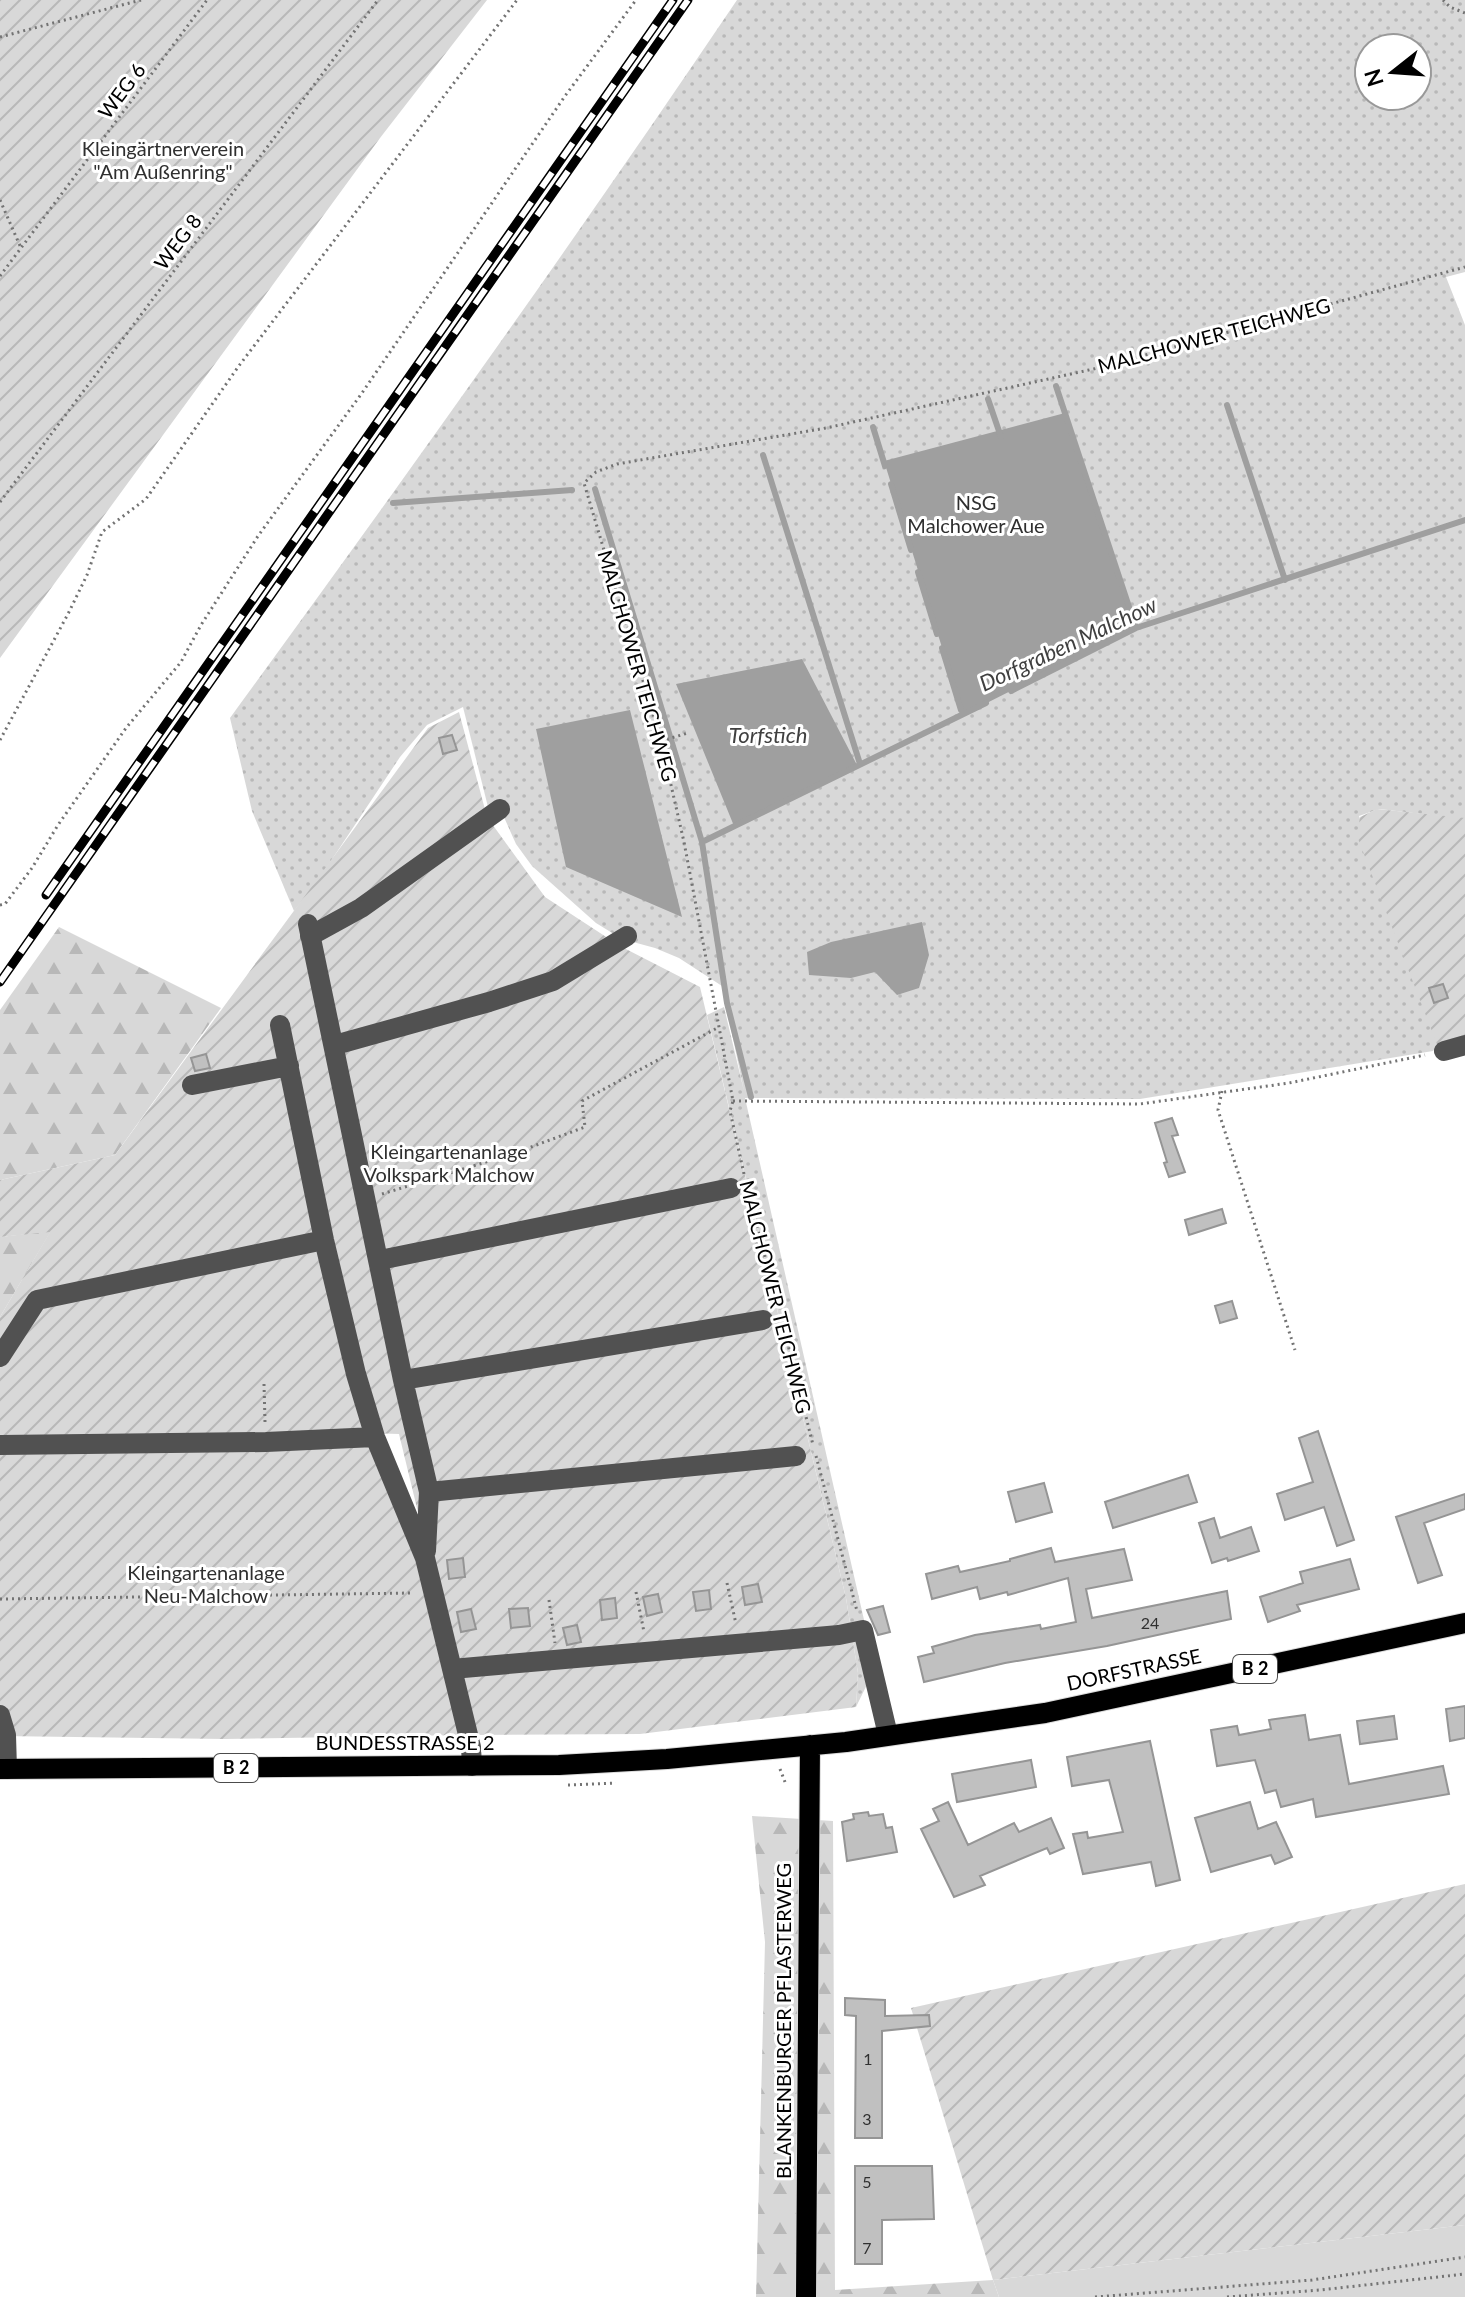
<svg xmlns="http://www.w3.org/2000/svg" width="1465" height="2297" viewBox="0 0 1465 2297" font-family="Lato,sans-serif">
<style>
.grass{fill:#d8d8d8}
.forest{fill:url(#forest-firs)}
.park{fill:url(#park-dots);fill-rule:evenodd}
.garden{fill:url(#garden-furrows)}
.water{fill:#9f9f9f}
.lines{fill:none;stroke-linecap:round;stroke-linejoin:round}
.stream{stroke:#9f9f9f;stroke-width:6}
.building{fill:#c0c0c0;stroke:#959595;stroke-width:2}
.major-casing{stroke:#dbdbdb;stroke-width:22}
.path{stroke:#737373;stroke-width:3;stroke-dasharray:2 4;stroke-linecap:butt}
.minor{stroke:#515151;stroke-width:20}
.major{stroke:#000;stroke-width:20}
.rail-casing{stroke:#000;stroke-width:9}
.rail{stroke:#fff;stroke-width:6;stroke-dasharray:18;stroke-linecap:butt}
.labels{text-anchor:middle;stroke-width:6;stroke-linejoin:round;paint-order:stroke}
.number-label{font-size:16px;fill:#303030}
.shield{fill:#fff;stroke:#4c4c4c;stroke-width:2}
.shield-label{font-size:18px;font-weight:bold;fill:#000}
.street-label{font-size:20px;fill:#000;stroke:#fff}
.park-label{font-size:20px;fill:#2f2f2f;stroke:#fff}
.water-label{font-size:22px;font-style:italic;fill:#404040;stroke:#fff}
</style>
<defs>
<pattern id="forest-firs" width="22" height="20" patternUnits="userSpaceOnUse" patternTransform="scale(2)"><rect width="22" height="20" fill="#d8d8d8"/><path d="M5 1l3.5 6h-7zM16 11l3.5 6h-7z" fill="#b8b8b8"/></pattern>
<pattern id="park-dots" width="8" height="8" patternUnits="userSpaceOnUse" patternTransform="scale(2)"><rect width="8" height="8" fill="#d8d8d8"/><path d="M2 2h.1M6 6h.1" fill="none" stroke="#b8b8b8" stroke-width="1.8" stroke-linecap="round"/></pattern>
<pattern id="garden-furrows" width="10" height="10" patternUnits="userSpaceOnUse" patternTransform="scale(2)"><rect width="10" height="10" fill="#d8d8d8"/><path d="M-1 1l2-2M0 10L10 0M9 11l2-2" fill="none" stroke="#b8b8b8"/></pattern>
</defs>
<rect width="100%" height="100%" fill="#fff"/>
<path class="grass" d="M1465,2225V2297H999L993,2280Z"/>
<path class="forest" d="M59,927L221,1008L115,1155L0,1180V1010Z
M51,1231L0,1317V1237Z
M752,1816L833,1821L835,2290L993,2280L999,2297H756L765,1942Z"/>
<path class="park" d="M737,0H1465V272L1446,277L1465,325V819L1379,809L1359,816L1440,1043L1433,1051L1140,1099L745,1098L875,1668L856,1707L858,1673L846,1598L707,1015L724,1007L744,1091L722,986L679,958L655,948L622,939L596,923L532,866L516,844L503,815L489,811L463,707L427,725L400,757L317,882L294,911L252,811L230,718C403,481 573,243 737,0ZM1369,48H1417V96H1369Z"/>
<path class="garden" d="M0,0H487L380,138L0,658Z
M459,712L487,817L545,897L620,946L700,987L846,1598L858,1673L856,1707L640,1734L472,1735L399,1434L366,1433L418,1555L464,1735L225,1739L0,1736V1317L50,1232L0,1237V1180L115,1155L428,728Z
M1377,809L1465,818V1038L1438,1047L1357,836L1360,817Z
M1465,1884V2225L993,2280L911,2008Z"/>
<path class="water" d="M1065,413L1136,628L963,715L884,461Z
M802,659L857,765L734,826L676,684Z
M630,710L682,917L566,867L536,729Z
M922,922L929,955L919,988L897,995L875,972L851,978L809,975L807,952L831,942Z"/>
<g class="lines">
<path class="stream" d="M1056,386L1135,625
M988,399L1001,437
M1227,405L1285,580
M873,427L885,466
M763,455L860,764
M891,484L911,550
M595,489L702,842L727,1003L751,1097
M393,503L572,490
M918,572L937,634
M942,648L961,710
M1011,691L1136,628L1465,520
M702,842L986,703"/>
</g>
<path class="building" d="M452,735L457,750L443,754L439,738Z
M1443,984L1448,998L1434,1003L1429,988Z
M206,1054L210,1068L195,1071L191,1058Z
M1172,1118L1178,1135L1172,1136L1185,1172L1169,1177L1164,1163L1167,1162L1155,1123Z
M1222,1209L1226,1223L1189,1235L1185,1220Z
M1232,1301L1237,1318L1220,1323L1215,1306Z
M1318,1431L1354,1540L1337,1546L1324,1507L1285,1520L1277,1494L1313,1482L1299,1438Z
M1188,1475L1197,1502L1113,1528L1105,1502Z
M1044,1483L1052,1512L1016,1522L1008,1492Z
M1465,1494V1509L1424,1523L1442,1575L1418,1583L1396,1517Z
M1214,1518L1220,1538L1251,1527L1259,1551L1228,1561L1227,1558L1212,1563L1199,1523Z
M1051,1548L1055,1562L1124,1549L1132,1580L1086,1589L1092,1618L1227,1591L1231,1619L1107,1646L1005,1663L924,1682L918,1657L934,1653L932,1647L975,1635L1040,1625L1041,1629L1076,1622L1068,1578L1008,1595L1007,1592L980,1599L977,1587L932,1599L926,1574L958,1566L960,1572L1010,1561V1559Z
M463,1558L465,1577L449,1579L447,1560Z
M1350,1559L1359,1589L1297,1605L1300,1611L1268,1622L1260,1597L1303,1583L1300,1572Z
M758,1584L762,1602L745,1605L742,1587Z
M709,1590L711,1609L696,1611L693,1592Z
M658,1594L662,1612L647,1616L643,1597Z
M615,1598L617,1618L602,1620L600,1600Z
M883,1606L890,1632L878,1635L867,1610Z
M528,1608L530,1626L511,1628L509,1609Z
M471,1609L476,1629L461,1632L457,1612Z
M577,1625L581,1642L567,1645L563,1628Z
M1465,1706V1738L1450,1741L1446,1709Z
M1305,1715L1309,1740L1340,1735L1349,1784L1443,1766L1449,1794L1316,1817L1313,1799L1281,1807L1276,1790L1265,1793L1255,1760L1217,1766L1211,1730L1237,1726L1239,1735L1271,1729L1269,1720Z
M1394,1716L1397,1739L1360,1744L1357,1721Z
M1150,1741L1180,1880L1156,1886L1151,1862L1083,1874L1073,1834L1087,1832L1088,1838L1123,1832L1109,1780L1072,1786L1067,1757Z
M1031,1760L1036,1787L957,1802L952,1774Z
M948,1802L968,1845L1014,1823L1019,1832L1051,1818L1064,1848L1050,1854L1047,1848L980,1876L985,1885L954,1897L921,1829L939,1821L933,1809Z
M1250,1802L1258,1829L1276,1822L1292,1857L1275,1864L1271,1855L1211,1872L1195,1818Z
M868,1812L869,1816L883,1814L886,1828L892,1827L897,1852L847,1861L842,1822L854,1819L853,1814Z
M845,1998L885,2000V2016L929,2015L930,2026L882,2031V2138H855L856,2016L845,2015Z
M855,2166H932L934,2219L882,2220V2264H855Z"/>
<g class="lines">
<g class="major-casing">
<path id="major" d="M0,1769L559,1765L667,1759L846,1742L1045,1713L1465,1623
M806,2297L810,1745"/>
</g>
<path class="path" d="M1443,0L1450,7L1465,13
M0,37L141,0
M0,200L21,248
M0,276L207,0
M0,502L378,0
M0,740L68,614L87,575L102,532L146,499L238,367L517,0
M661,741L688,733
M0,905L5,904L32,868L58,825L126,728L181,662L201,625L258,536L362,393L565,96L636,0
M1222,1091L1218,1110L1295,1350
M733,1101L1140,1104L1289,1083L1425,1055
M744,1174L730,1111L733,1101L684,842L661,741L584,483L596,472L617,464L826,428L1098,368L1465,267
M382,1194L512,1154L585,1127L582,1101L719,1027
M749,1197L778,1305
M783,1324L813,1445
M264,1384L265,1422
M816,1456L857,1611
M727,1583L736,1624
M636,1592L644,1632
M0,1599L412,1593
M549,1600L555,1643
M780,1769L785,1782
M568,1785L616,1783
M1095,2297L1312,2280L1465,2257
M1227,2297L1320,2290L1465,2274"/>
<path class="minor" d="M308,924L403,1380L429,1492L426,1551
M310,936L361,908L500,809
M280,1025L324,1240L356,1374L375,1437L425,1558L471,1747L472,1766
M335,1045L489,1002L553,981L627,936
M1444,1051L1465,1045
M192,1085L289,1066
M380,1260L731,1188
M0,1357L37,1300L324,1240
M403,1380L763,1320
M0,1445L266,1442L375,1437
M429,1492L796,1456
M452,1669L839,1635L863,1630L888,1735
M0,1715L6,1735L7,1769"/>
<use href="#major" class="major"/>
<g class="rail-casing">
<path id="rail" d="M46,895L673,0
M0,982L688,0"/>
</g>
<use href="#rail" class="rail"/>
</g>
<g class="labels">
<g class="number-label">
<text x="1150" y="1629">24</text>
<text x="868" y="2065">1</text>
<text x="867" y="2125">3</text>
<text x="867" y="2188">5</text>
<text x="867" y="2254">7</text>
</g>
<g class="shield">
<rect x="1233" y="1655" width="44" height="28" rx="6"/>
<rect x="214" y="1754" width="44" height="28" rx="6"/>
</g>
<g class="shield-label">
<text x="1255" y="1675">B 2</text>
<text x="236" y="1774">B 2</text>
</g>
<g class="street-label">
<text transform="translate(122 91) rotate(-53)" y="7">WEG 6</text>
<text transform="translate(178 242) rotate(-53)" y="7">WEG 8</text>
<text transform="translate(1214 336) rotate(-15)" y="7">MALCHOWER TEICHWEG</text>
<text transform="translate(637 666) rotate(74)" y="7">MALCHOWER TEICHWEG</text>
<text transform="translate(775 1297) rotate(76)" y="7">MALCHOWER TEICHWEG</text>
<text transform="translate(1134 1670) rotate(-12)" y="7">DORFSTRASSE</text>
<text x="405" y="1750">BUNDESSTRASSE 2</text>
<text transform="translate(784 2021) rotate(-90)" y="7">BLANKENBURGER PFLASTERWEG</text>
</g>
<g class="park-label">
<text x="163" y="156">Kleingärtnerverein<tspan x="163" dy="23">"Am Außenring"</tspan></text>
<text x="976" y="510">NSG<tspan x="976" dy="23">Malchower Aue</tspan></text>
<text x="449" y="1159">Kleingartenanlage<tspan x="449" dy="23">Volkspark Malchow</tspan></text>
<text x="206" y="1580">Kleingartenanlage<tspan x="206" dy="23">Neu-Malchow</tspan></text>
</g>
<g class="water-label">
<text transform="translate(1068 644) rotate(-25)" y="8">Dorfgraben Malchow</text>
<text x="768" y="743">Torfstich</text>
</g>
</g>
<g transform="translate(1393 72) rotate(253)"><circle r="38" fill="#ffffff" stroke="#999999" stroke-width="2"/>
<path d="M0-6L14 30L0 20L-14 30Z" fill="#000000"/>
<text y="-12" font-size="22" font-weight="bold" text-anchor="middle" fill="#000000">N</text>
</g>
</svg>
